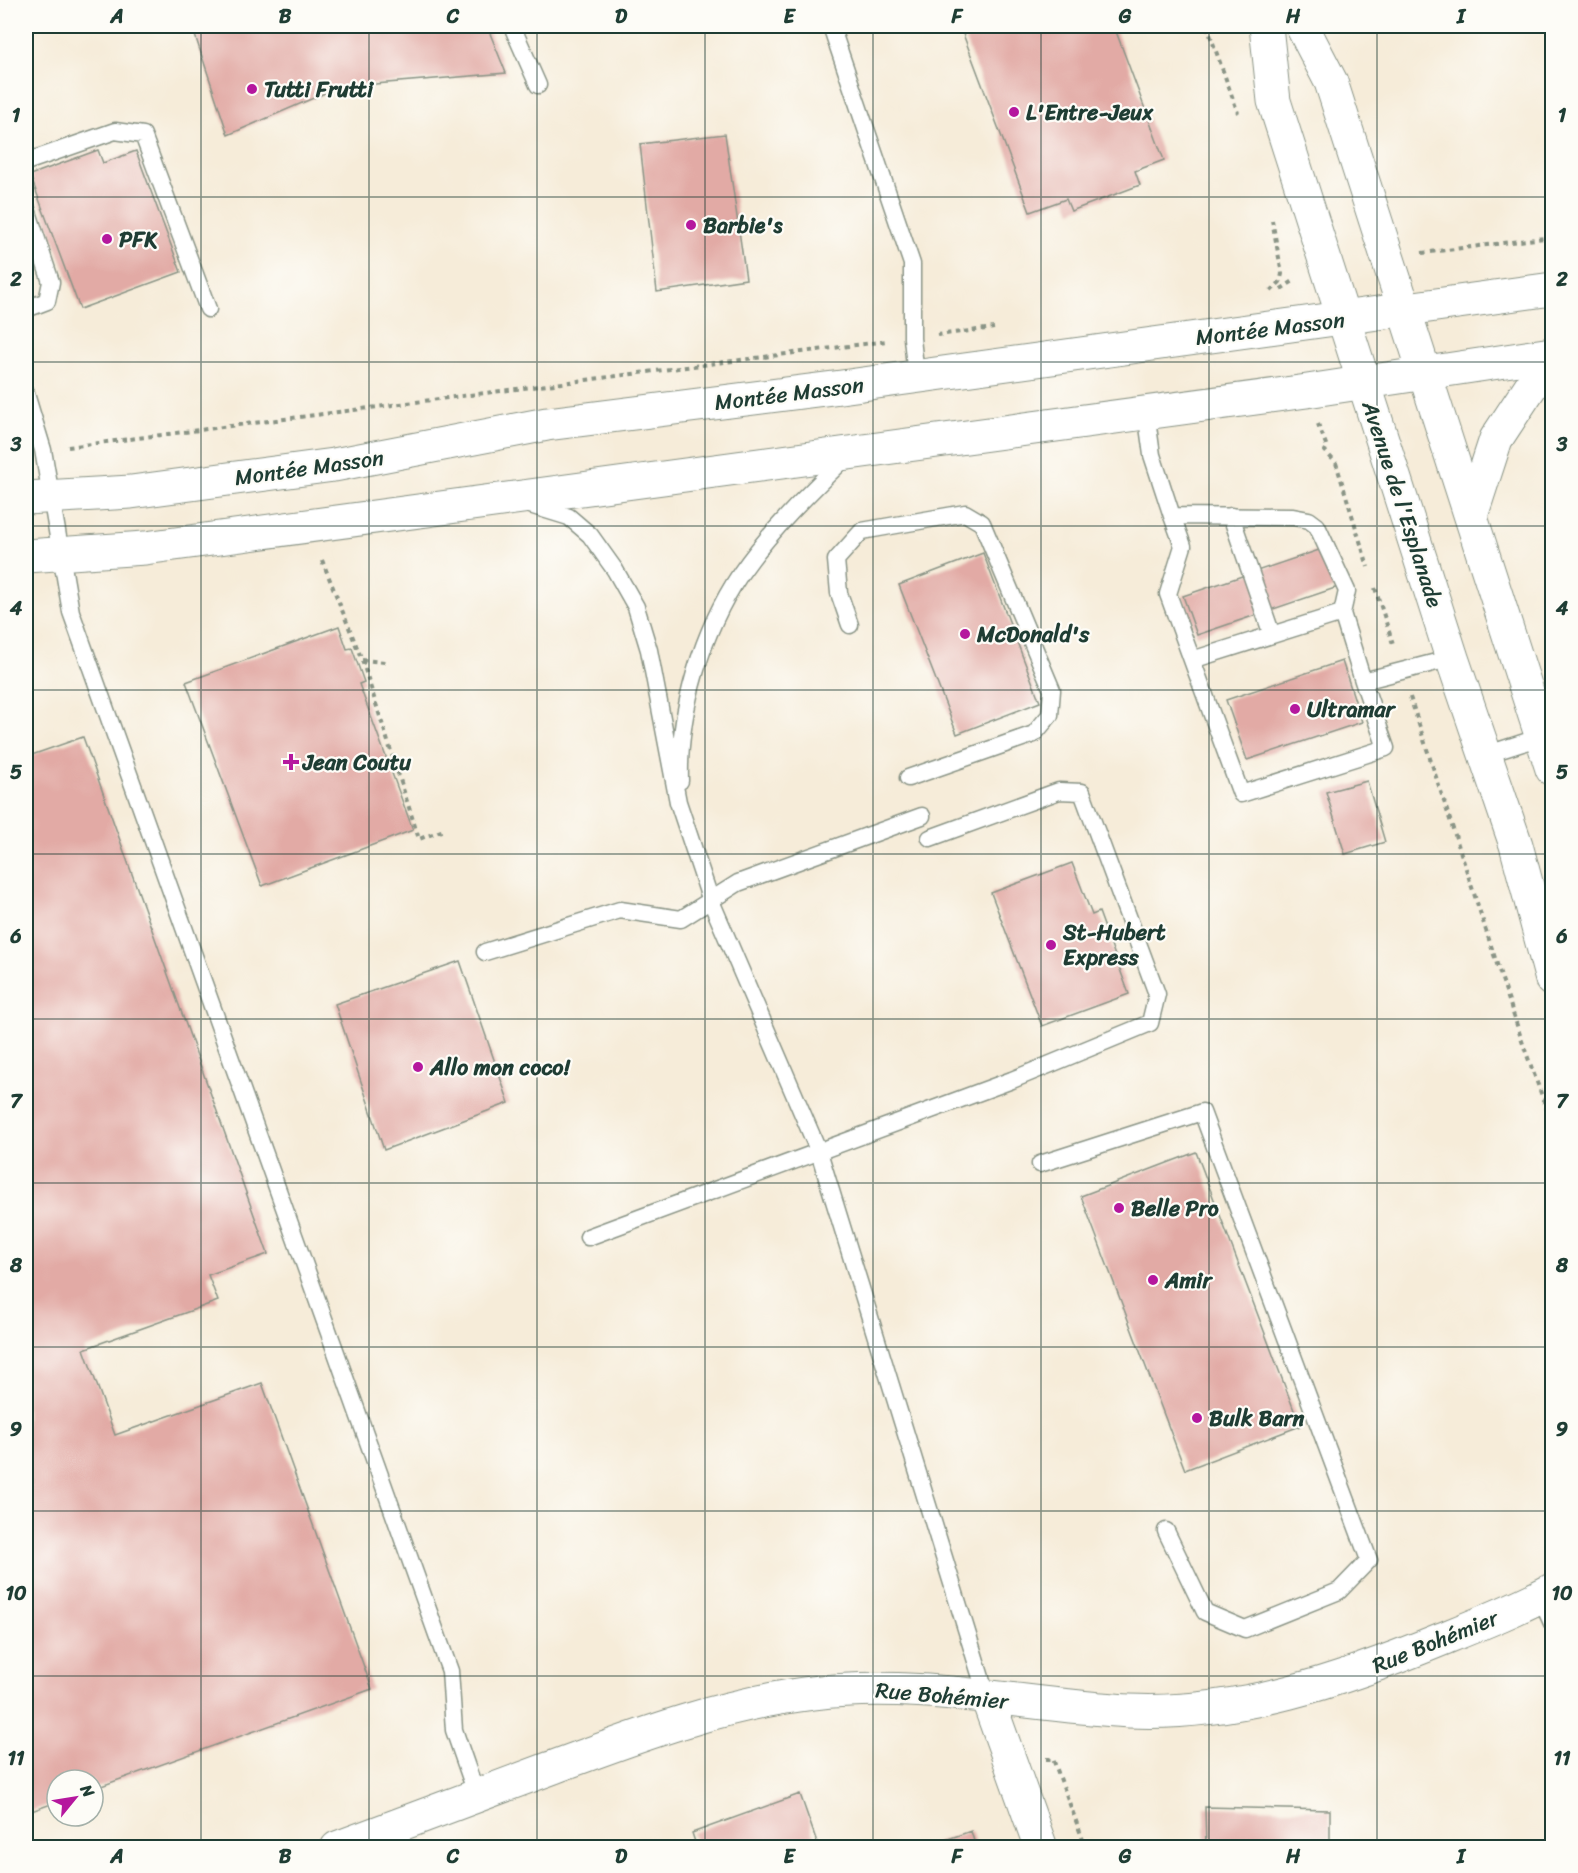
<svg xmlns="http://www.w3.org/2000/svg" width="1578" height="1873" viewBox="0 0 1578 1873" font-family="Sriracha,sans-serif">
<style>
.building{fill:#e2aaa5}
.lines{fill:none;stroke-linecap:round;stroke-linejoin:round}
.lane-casing{stroke:#8a9486;stroke-width:19}
.street-casing{stroke:#8a9486;stroke-width:35}
.secondary-casing{stroke:#8a9486;stroke-width:35}
.primary-casing{stroke:#8a9486;stroke-width:35}
.path{stroke:#8a9486;stroke-width:4;stroke-dasharray:4.5 4.5;stroke-linecap:butt}
.lane{stroke:#fff;stroke-width:16}
.street{stroke:#fff;stroke-width:33}
.secondary{stroke:#fff;stroke-width:33}
.primary{stroke:#fff;stroke-width:33}
.grid{fill:none;stroke:#1f3d34;stroke-width:1.5;stroke-opacity:0.55}
.poi-dot{fill:#b5179e;stroke:#fdfcf7;stroke-width:2}
.labels{text-anchor:middle;stroke-width:4.5;stroke-linejoin:round;paint-order:stroke}
.poi-label{font-size:22px;font-weight:bold;fill:#1f3d34;stroke:#fdfcf7;text-anchor:start}
.street-label{font-size:22px;fill:#1f3d34;stroke:#fdfcf7}
.neatline{fill:none;stroke:#1f3d34;stroke-width:2}
.grid-label{font-size:20px;text-anchor:middle;font-weight:bold;fill:#1f3d34}
</style>
<rect width="100%" height="100%" fill="#fdfcf7"/>
<filter id="ink" filterUnits="userSpaceOnUse"><feTurbulence type="fractalNoise" baseFrequency=".0167" numOctaves="2"/><feDisplacementMap in="SourceGraphic" scale="12" xChannelSelector="R" yChannelSelector="G"/><feConvolveMatrix kernelMatrix="1 2 1 2 8 2 1 2 1" color-interpolation-filters="sRGB"/></filter>
<filter id="wash" filterUnits="userSpaceOnUse"><feTurbulence type="fractalNoise" baseFrequency=".008" numOctaves="4" result="noise"/><feDisplacementMap in="SourceGraphic" scale="24" xChannelSelector="R" yChannelSelector="G"/><feGaussianBlur stdDeviation="1.35" result="paint"/><feColorMatrix in="noise" values="0 0 0 0 0 0 0 0 0 0 0 0 0 0 0 0 0 1.4 0 .05"/><feComposite in="paint" operator="in"/></filter>
<g filter="url(#wash)">
<rect width="100%" height="100%" fill="#f6ecd9"/>
<g id="blocks">
<path class="building" d="M192,26H487L506,73L339,87L228,135Z
M960,26H1114L1164,160L1135,171L1140,185L1071,211L1066,199L1030,212Z
M725,134L746,279L657,292L640,144Z
M98,150L103,163L136,151L181,272L80,309L30,175Z
M1328,547L1341,586L1197,635L1183,596Z
M983,553L1040,702L957,734L899,585Z
M339,626L347,649L352,648L364,682L359,684L413,830L262,886L186,682Z
M1342,661L1362,722L1247,760L1226,700Z
M83,737L268,1254L208,1275L218,1301L84,1349L115,1435L262,1383L372,1689L93,1789V1780H57V1802L26,1813V757Z
M1367,781L1385,842L1345,854L1326,792Z
M1072,863L1092,915L1099,912L1129,994L1042,1026L991,893Z
M460,961L509,1103L384,1150L335,1004Z
M1196,1152L1300,1426L1185,1470L1081,1196Z
M800,1794L819,1848H697L692,1833Z
M1205,1807L1330,1810V1848H1206Z
M971,1831L976,1848H925V1847Z"/>
</g>
</g>
<g filter="url(#ink)">
<use href="#blocks" fill-opacity="0" stroke="#8a9486" stroke-width="1.5"/>
<g class="lines">
<g class="lane-casing">
<path id="lane" d="M512,26L538,85
M831,26L912,264V338L916,376
M26,162L115,131L143,135L208,309
M26,206L51,282L47,301L26,309
M26,394L43,450L71,612L450,1671L454,1730L477,1796
M1146,412L1152,455L1172,516L1293,517L1309,520L1317,526L1347,591L1342,613L1363,681L1452,658
M530,505L569,517L590,535L615,570L636,607L649,650L678,802L711,901L819,1152L987,1697
M1172,516L1183,546L1168,594L1192,660L1342,613
M1231,516L1272,635
M850,625L839,593L836,560L862,531L965,513L982,523L1052,690L1050,715L1034,734L908,778
M1192,660L1241,794L1386,748L1363,681
M1485,755L1547,735
M680,781C678,711 702,631 741,573C771,530 809,493 846,457
M485,952L620,910L681,919L738,883L922,816
M1040,1164L1202,1112L1369,1560L1339,1591L1245,1629L1205,1612L1166,1531
M588,1237L1012,1080L1150,1023L1157,994L1082,792L1059,791L930,838
M1540,1597L1552,1623"/>
</g>
<g class="street-casing">
<path id="street" d="M987,1697L1041,1848
M337,1848C408,1821 480,1795 551,1768C637,1736 721,1704 813,1693C921,1680 1022,1705 1129,1711C1238,1716 1343,1680 1442,1639C1479,1624 1517,1609 1552,1590"/>
</g>
<g class="secondary-casing">
<path id="secondary" d="M1266,26L1274,101L1452,658L1516,845L1552,980
M1302,26L1331,82L1552,769
M1471,516L1496,439L1552,354"/>
</g>
<g class="primary-casing">
<path id="primary" d="M26,498L131,492L334,465L547,424L841,387L1552,289
M26,556L145,548L1307,391L1552,354"/>
</g>
<path class="path" d="M1207,26L1238,113
M1422,253L1552,237
M1281,289L1295,280
M1271,291L1280,282L1282,274L1272,220
M937,335L994,328
M1318,424L1327,447L1325,451L1336,463L1368,567
M68,447L887,341
M322,560L362,660L419,839L444,830
M1375,588L1394,647
M362,660L385,662
M1410,697L1524,1047L1552,1123
M1046,1759H1053L1086,1848"/>
<use href="#lane" class="lane"/>
<use href="#street" class="street"/>
<use href="#secondary" class="secondary"/>
<use href="#primary" class="primary"/>
</g>
</g>
<path class="grid" d="M201,26V1848M369,26V1848M537,26V1848M705,26V1848M873,26V1848M1041,26V1848M1209,26V1848M1377,26V1848M26,197H1552M26,362H1552M26,526H1552M26,690H1552M26,854H1552M26,1019H1552M26,1183H1552M26,1347H1552M26,1511H1552M26,1676H1552"/>
<g class="poi-dot">
<circle cx="252" cy="89" r="6"/>
<circle cx="1014" cy="112" r="6"/>
<circle cx="691" cy="225" r="6"/>
<circle cx="107" cy="239" r="6"/>
<circle cx="965" cy="634" r="6"/>
<circle cx="1295" cy="709" r="6"/>
<path d="M288 753h6v6h6v6h-6v6h-6v-6h-6v-6h6z"/>
<circle cx="1051" cy="945" r="6"/>
<circle cx="418" cy="1067" r="6"/>
<circle cx="1119" cy="1208" r="6"/>
<circle cx="1153" cy="1280" r="6"/>
<circle cx="1197" cy="1418" r="6"/>
</g>
<g class="labels">
<g class="poi-label">
<text x="264" y="97">Tutti Frutti</text>
<text x="1026" y="120">L'Entre-Jeux</text>
<text x="703" y="233">Barbie's</text>
<text x="119" y="247">PFK</text>
<text x="977" y="642">McDonald's</text>
<text x="1307" y="717">Ultramar</text>
<text x="303" y="770">Jean Coutu</text>
<text x="1063" y="940">St-Hubert<tspan x="1063" dy="25">Express</tspan></text>
<text x="430" y="1075">Allo mon coco!</text>
<text x="1131" y="1216">Belle Pro</text>
<text x="1165" y="1288">Amir</text>
<text x="1209" y="1426">Bulk Barn</text>
</g>
<g class="street-label">
<text transform="translate(1270 328) rotate(-7)" y="8">Montée Masson</text>
<text transform="translate(789 393) rotate(-7)" y="8">Montée Masson</text>
<text transform="translate(309 467) rotate(-8)" y="8">Montée Masson</text>
<text transform="translate(1403 504) rotate(72)" y="8">Avenue de l'Esplanade</text>
<text transform="translate(1435 1641) rotate(-22)" y="8">Rue Bohémier</text>
<text transform="translate(942 1695) rotate(5)" y="8">Rue Bohémier</text>
</g>
</g>
<rect width="1578" height="1873" fill="none" stroke="#fdfcf7" stroke-width="66"/>
<g transform="translate(75 1798) rotate(60)"><circle r="28" fill="#fdfcf7" stroke="#a4b0a9" stroke-width="1.5"/>
<path d="M0-4.5L10 22L0 15L-10 22Z" fill="#b5179e"/>
<text y="-9" font-size="16" font-weight="bold" text-anchor="middle" fill="#1f3d34">N</text>
</g>
<rect x="33" y="33" width="1512" height="1807" class="neatline"/>
<g class="grid-label">
<text x="117" y="23">A</text>
<text x="285" y="23">B</text>
<text x="453" y="23">C</text>
<text x="621" y="23">D</text>
<text x="789" y="23">E</text>
<text x="957" y="23">F</text>
<text x="1125" y="23">G</text>
<text x="1293" y="23">H</text>
<text x="1461" y="23">I</text>
<text x="16" y="122">1</text>
<text x="1562" y="122">1</text>
<text x="16" y="286">2</text>
<text x="1562" y="286">2</text>
<text x="16" y="451">3</text>
<text x="1562" y="451">3</text>
<text x="16" y="615">4</text>
<text x="1562" y="615">4</text>
<text x="16" y="779">5</text>
<text x="1562" y="779">5</text>
<text x="16" y="943">6</text>
<text x="1562" y="943">6</text>
<text x="16" y="1108">7</text>
<text x="1562" y="1108">7</text>
<text x="16" y="1272">8</text>
<text x="1562" y="1272">8</text>
<text x="16" y="1436">9</text>
<text x="1562" y="1436">9</text>
<text x="16" y="1600">10</text>
<text x="1562" y="1600">10</text>
<text x="16" y="1765">11</text>
<text x="1562" y="1765">11</text>
<text x="117" y="1863">A</text>
<text x="285" y="1863">B</text>
<text x="453" y="1863">C</text>
<text x="621" y="1863">D</text>
<text x="789" y="1863">E</text>
<text x="957" y="1863">F</text>
<text x="1125" y="1863">G</text>
<text x="1293" y="1863">H</text>
<text x="1461" y="1863">I</text>
</g>
</svg>
